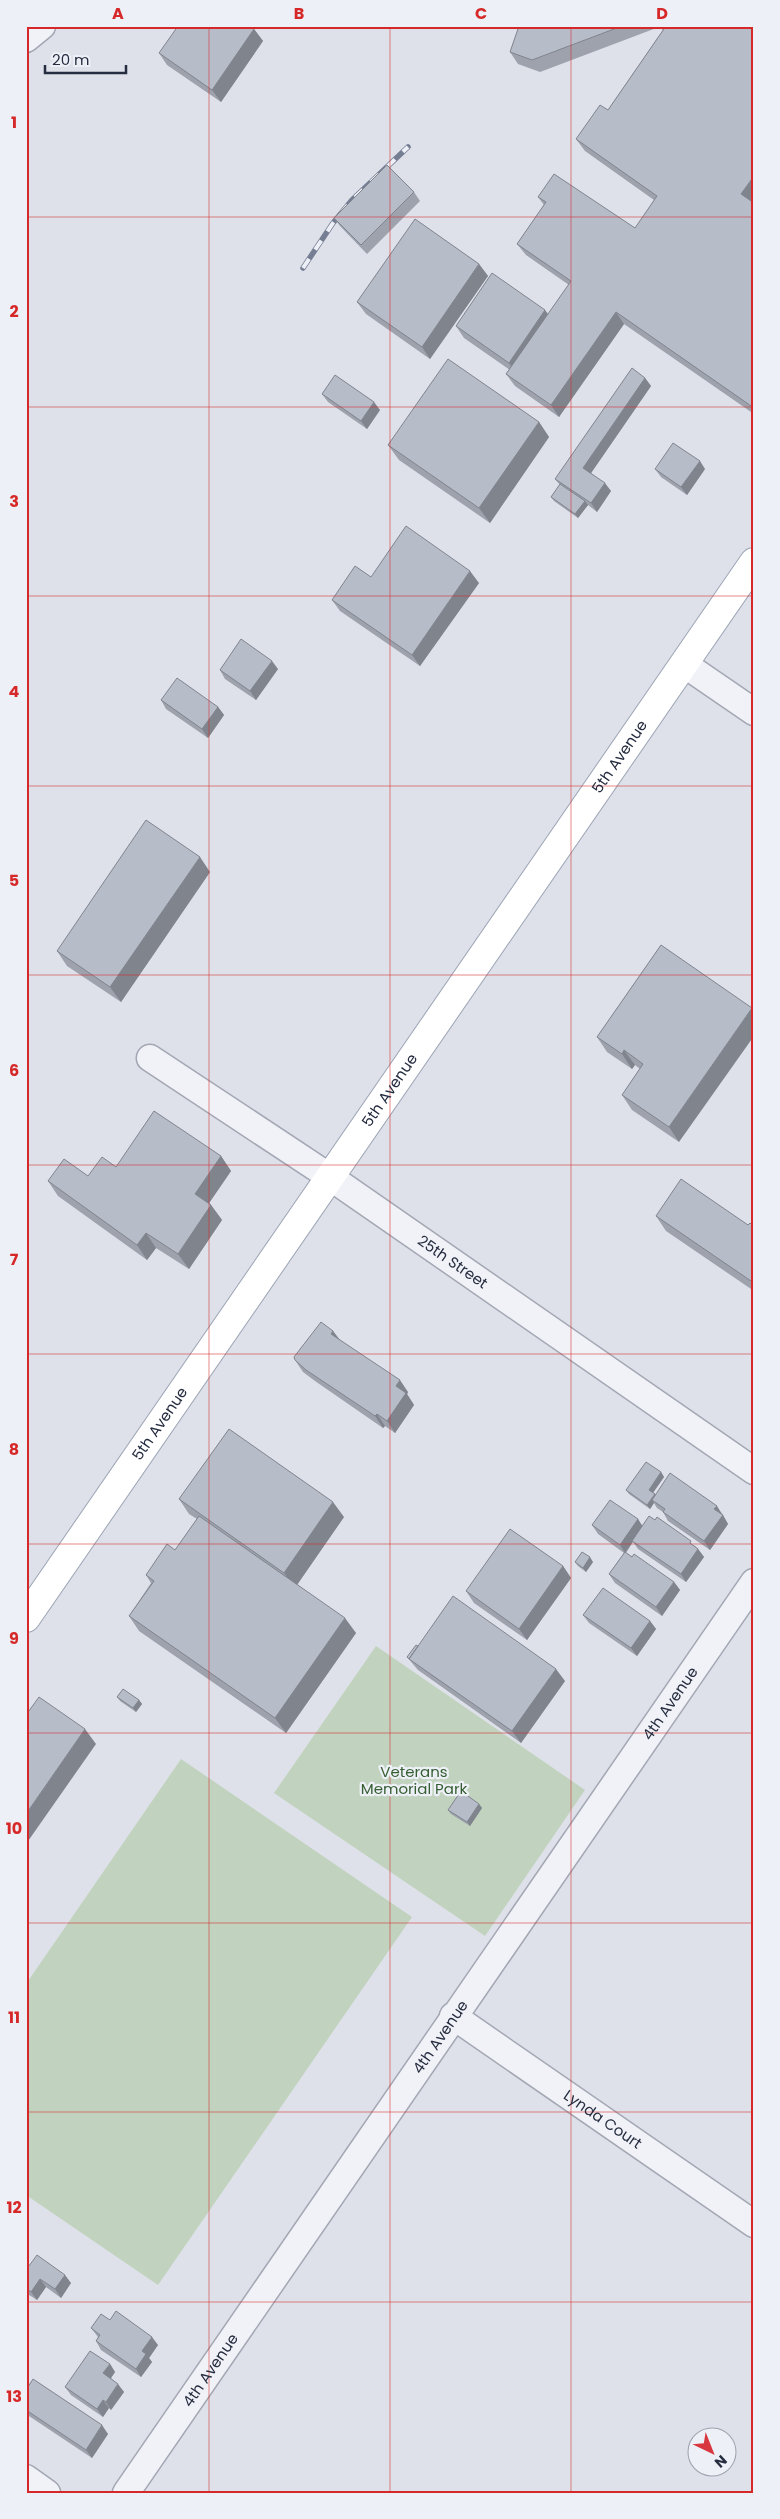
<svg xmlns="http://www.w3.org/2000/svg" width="780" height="2519" viewBox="0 0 780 2519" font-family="Poppins,sans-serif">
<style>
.green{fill:#c1d3be}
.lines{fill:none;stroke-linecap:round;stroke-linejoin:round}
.minor-casing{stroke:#a3a7b3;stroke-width:29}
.primary-casing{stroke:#9ca4b5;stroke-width:30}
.minor{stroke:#f1f2f7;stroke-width:26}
.primary{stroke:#fff;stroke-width:28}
.rail-casing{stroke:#767e94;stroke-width:5.5}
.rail{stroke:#edf0f6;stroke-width:4;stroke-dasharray:11;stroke-linecap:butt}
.wall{fill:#9da2ad}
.shaded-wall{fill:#80848d}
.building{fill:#b7bcc9;stroke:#80848d}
.grid{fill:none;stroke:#d62828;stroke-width:1;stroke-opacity:0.55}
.labels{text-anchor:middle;stroke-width:4.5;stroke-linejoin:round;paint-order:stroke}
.street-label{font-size:15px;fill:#262d41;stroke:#edf0f6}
.park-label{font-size:15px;fill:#365e32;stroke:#edf0f6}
.neatline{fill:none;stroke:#d62828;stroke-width:2}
.grid-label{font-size:16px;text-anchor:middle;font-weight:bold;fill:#d62828}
</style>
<rect width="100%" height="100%" fill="#dee1e9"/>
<path class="green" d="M376,1646L585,1790L485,1936L274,1793Z
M181,1759L412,1917L158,2285L26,2195V1984Z"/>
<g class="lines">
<g class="minor-casing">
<g id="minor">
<path d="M26,39L42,26"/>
<path d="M684,664L754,712"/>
<path id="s1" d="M150,1058L330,1177L754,1471"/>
<path id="s2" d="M453,2016L754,2224"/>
<path d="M26,2478L47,2493"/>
<path id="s3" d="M126,2493L754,1582"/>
</g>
</g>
<g class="primary-casing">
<g id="primary">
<path id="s4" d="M26,1618L754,562"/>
</g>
</g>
<use href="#minor" class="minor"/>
<use href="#primary" class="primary"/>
<g class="rail-casing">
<path id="rail" d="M303,268L333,223L352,200L408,147"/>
</g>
<use href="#rail" class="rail"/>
</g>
<path class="wall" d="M519,26H754L752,202L754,203V414L624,324L559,417L515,386L506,374L510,370L464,338L456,326L548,314L569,285L526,255L517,244L544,205L538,197L635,228L654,200L585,151L576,139L608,110L663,30L659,27L540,72L518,64L510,52Z
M254,29L263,41L221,102L167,65L159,53Z
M414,192L420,201L367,254L340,226L334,218Z
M479,264L488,276L430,359L366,314L357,302Z
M645,378L651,386L591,473L611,491L597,512L588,505L578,518L554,501L551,497L560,485L555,479Z
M322,394L380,410L367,429L328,402Z
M539,422L549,437L490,523L399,460L388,445Z
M655,469H705L687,495L661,477Z
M371,577L479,583L420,666L340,611L332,600Z
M278,669L256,700L225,679L220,670Z
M161,700L218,707L224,715L208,738L166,709Z
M210,872L121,1002L67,966L57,951Z
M661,945L679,1142L632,1110L622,1095L640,1069L635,1065L632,1069L607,1052L597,1037Z
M221,1156L231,1171L209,1203L211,1205L222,1220L189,1269L156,1248L147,1260L58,1196L48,1181L88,1176L116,1167Z
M656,1216L748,1225L754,1227V1291L666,1231Z
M333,1331L339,1339L408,1392L407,1394L414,1405L395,1433L385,1426L383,1428L315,1381L303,1372L295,1360Z
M661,1472L664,1477L653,1493L655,1494L722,1514L728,1524L710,1550L668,1521L663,1512L657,1508L654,1503L650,1509L629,1494L626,1490Z
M179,1499L344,1517L297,1584L356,1633L286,1733L139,1631L129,1616L151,1583L146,1575L175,1550L197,1519L189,1514Z
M638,1519L642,1526L695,1546L698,1549L704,1557L686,1582L638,1549L633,1542L626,1553L674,1582L680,1590L662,1616L615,1583L609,1574L624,1553L598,1534L592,1525Z
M575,1562H593L586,1572L578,1566Z
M563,1566L571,1578L527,1640L474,1603L466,1591Z
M583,1615L650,1621L656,1629L637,1656L589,1623Z
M418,1647L565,1681L521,1743L418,1670L407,1657Z
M117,1697L139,1700L142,1704L136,1712L120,1701Z
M479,1804L482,1808L470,1826L451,1814L448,1810Z
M26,2270L71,2283L61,2298L46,2287L37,2300L26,2293Z
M110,2320L158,2345L149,2358L152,2362L141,2377L101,2350L96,2341L98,2337L91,2328Z
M110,2364L115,2372L111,2378L124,2392L111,2410L109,2408L103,2417L71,2395L65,2387Z
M26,2390L108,2434L92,2458L26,2414Z"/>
<path class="shaded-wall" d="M254,29L263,41L221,102L212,90Z
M754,176V199L749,206L741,194Z
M479,264L488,276L430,359L422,347Z
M545,310L554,322L517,375L509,363Z
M616,312L624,324L559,417L551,405Z
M645,378L651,386L589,476L583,468Z
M374,402L380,410L367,429L361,421Z
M539,422L549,437L490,523L479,508Z
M700,461L705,469L687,495L681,487Z
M605,483L611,491L597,512L591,503Z
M585,501L588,505L578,518L575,514Z
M470,571L479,583L420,666L412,655Z
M272,661L278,669L256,700L250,691Z
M218,707L224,715L208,738L202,729Z
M200,857L210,872L121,1002L110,987Z
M752,1008L754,1011V1036L679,1142L669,1127Z
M624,1050L635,1065L632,1069L622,1054Z
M221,1156L231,1171L205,1209L195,1194Z
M211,1205L222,1220L189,1269L178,1254Z
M146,1233L156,1248L147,1260L137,1245Z
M333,1331L342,1343L331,1334Z
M400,1380L408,1392L407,1394L414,1405L395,1433L387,1421L396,1386Z
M377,1414L385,1426L383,1428L375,1416Z
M661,1472L664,1477L652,1494L649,1490Z
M655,1494L658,1498L652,1500L654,1503L650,1509L647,1505Z
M333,1502L344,1517L295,1588L284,1573Z
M717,1506L722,1514L720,1518L714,1509Z
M723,1515L728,1524L710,1550L704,1541Z
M638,1519L643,1527L625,1553L620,1545Z
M698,1549L704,1557L686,1582L681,1574Z
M590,1557L593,1562L586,1572L583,1568Z
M563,1566L571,1578L527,1640L519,1629Z
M674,1582L680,1590L662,1616L656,1607Z
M345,1618L356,1633L286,1733L275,1718Z
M650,1621L656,1629L637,1656L631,1648Z
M556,1669L565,1681L521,1743L512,1731Z
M139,1700L142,1704L136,1712L133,1708Z
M85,1729L96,1744L26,1844V1814Z
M479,1804L482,1808L470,1826L467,1822Z
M65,2275L71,2283L61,2298L55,2289Z
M40,2279L46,2287L37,2300L31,2292Z
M152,2337L158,2345L149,2358L152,2362L141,2377L136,2369L142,2351Z
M110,2364L115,2372L109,2381L103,2373Z
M118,2384L124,2392L111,2410L106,2402Z
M103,2400L109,2408L103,2417L97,2409Z
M102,2425L108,2434L92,2458L86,2450Z"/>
<path class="building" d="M178,26H251L254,29L212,90L159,53Z
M519,26H622L532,60L510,52Z
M666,26H754V176L741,194L754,203V408L616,312L551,405L506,374L571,281L517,244L546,202L538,197L554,174L635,228L657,196L576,139L600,105L608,110Z
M387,165L414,192L361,245L334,218Z
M415,219L479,264L422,347L357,302Z
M492,273L545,310L509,363L456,326Z
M448,359L539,422L479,508L388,445Z
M632,368L645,378L583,468L605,483L591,503L555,479Z
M335,375L374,402L361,421L322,394Z
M673,443L700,461L681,487L655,469Z
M560,484L585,501L575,514L551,497Z
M406,526L470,571L412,655L332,600L355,566L371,577Z
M241,639L272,661L250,691L220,670Z
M177,678L218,707L202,729L161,700Z
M146,820L200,857L110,987L57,951Z
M661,945L752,1008L669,1127L622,1095L643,1064L624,1050L622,1054L597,1037Z
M154,1111L221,1156L195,1194L211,1205L178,1254L146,1233L137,1245L48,1181L64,1159L88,1176L102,1157L116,1167Z
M681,1179L748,1225L750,1223L754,1227V1283L656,1216Z
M321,1322L333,1331L331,1334L400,1380L396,1386L406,1393L387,1421L377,1414L375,1416L306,1370L295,1360L294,1357Z
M229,1429L333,1502L284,1573L179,1499Z
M646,1462L661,1472L649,1490L655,1494L647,1505L626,1490Z
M670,1473L717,1506L714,1509L723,1515L704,1541L663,1512L665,1509L652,1500Z
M610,1500L638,1519L620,1545L592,1525Z
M199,1516L345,1618L275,1718L129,1616L154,1581L146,1575L167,1544L175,1550Z
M649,1516L655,1520L657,1517L691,1541L690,1543L698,1549L681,1574L632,1541Z
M510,1529L563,1566L519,1629L466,1591Z
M582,1552L590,1557L583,1568L575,1562Z
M625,1552L632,1557L634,1554L674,1582L656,1607L609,1574Z
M603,1588L650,1621L631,1648L583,1615Z
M453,1596L556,1669L512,1731L409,1659Z
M416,1645L418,1646L409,1659L410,1660L407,1657Z
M123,1689L139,1700L133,1708L117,1697Z
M39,1697L85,1729L26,1814V1715Z
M461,1791L479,1804L467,1822L448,1810Z
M37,2255L65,2275L55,2289L40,2279L31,2292L26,2288V2270Z
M116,2311L152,2337L142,2351L146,2354L136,2369L96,2341L100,2335L91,2328L101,2314L110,2320Z
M90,2351L110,2364L103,2373L118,2384L106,2402L103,2400L97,2409L65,2387Z
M33,2379L102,2425L86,2450L26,2410V2390Z"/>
<path class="grid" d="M209,26V2493M390,26V2493M571,26V2493M26,217H754M26,407H754M26,596H754M26,786H754M26,975H754M26,1165H754M26,1354H754M26,1544H754M26,1733H754M26,1923H754M26,2112H754M26,2302H754"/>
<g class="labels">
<g class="street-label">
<text dy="5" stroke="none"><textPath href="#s4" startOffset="1046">5th Avenue</textPath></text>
<text dy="5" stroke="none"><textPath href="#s4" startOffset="641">5th Avenue</textPath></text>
<text dy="5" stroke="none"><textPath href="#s1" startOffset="365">25th Street</textPath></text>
<text dy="5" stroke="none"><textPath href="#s4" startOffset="236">5th Avenue</textPath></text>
<text dy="5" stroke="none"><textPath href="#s3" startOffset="959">4th Avenue</textPath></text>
<text dy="5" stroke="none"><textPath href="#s3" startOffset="554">4th Avenue</textPath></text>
<text dy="5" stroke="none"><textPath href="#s2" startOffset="182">Lynda Court</textPath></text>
<text dy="5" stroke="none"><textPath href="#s3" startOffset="149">4th Avenue</textPath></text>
</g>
<g class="park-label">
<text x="414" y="1777">Veterans<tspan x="414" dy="17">Memorial Park</tspan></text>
</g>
</g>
<rect width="780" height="2519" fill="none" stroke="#edf0f6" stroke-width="55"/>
<g transform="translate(712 2452) rotate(137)"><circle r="24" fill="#edf0f6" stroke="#9da2ae"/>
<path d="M0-4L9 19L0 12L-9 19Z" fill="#d9373f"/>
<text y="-8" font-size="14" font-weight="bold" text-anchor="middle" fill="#262d41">N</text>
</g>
<path d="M45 65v8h81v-8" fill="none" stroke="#262d41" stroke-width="2.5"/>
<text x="52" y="65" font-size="15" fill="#262d41" stroke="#edf0f6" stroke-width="4" paint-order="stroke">20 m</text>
<rect x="28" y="28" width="724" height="2464" class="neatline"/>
<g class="grid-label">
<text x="118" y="19">A</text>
<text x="299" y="19">B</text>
<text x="481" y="19">C</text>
<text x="662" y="19">D</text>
<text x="14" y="128">1</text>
<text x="14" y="317">2</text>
<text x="14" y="507">3</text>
<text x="14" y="697">4</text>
<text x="14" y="886">5</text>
<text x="14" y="1076">6</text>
<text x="14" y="1265">7</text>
<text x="14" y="1455">8</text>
<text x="14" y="1644">9</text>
<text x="14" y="1834">10</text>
<text x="14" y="2023">11</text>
<text x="14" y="2213">12</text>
<text x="14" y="2402">13</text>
</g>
</svg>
